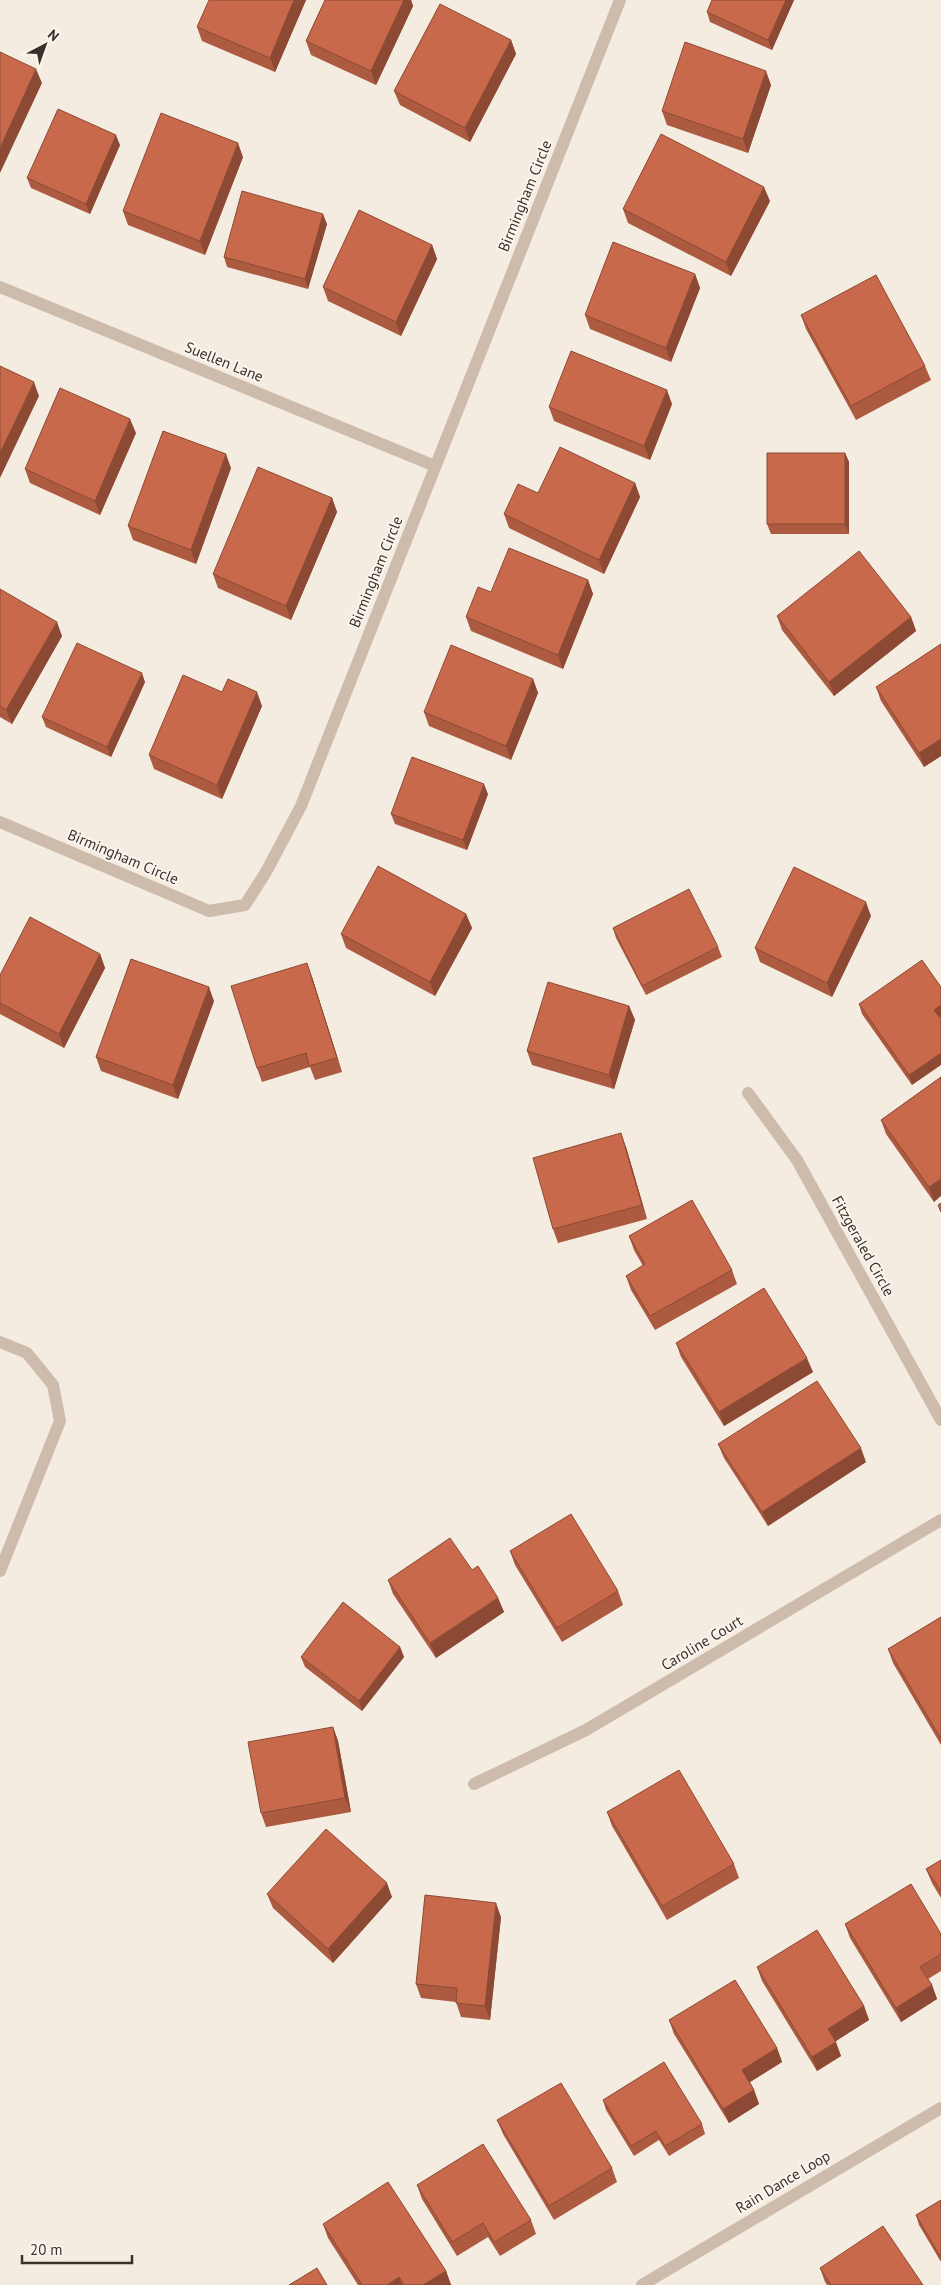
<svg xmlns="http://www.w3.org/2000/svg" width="941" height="2285" viewBox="0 0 941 2285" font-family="'PT Sans',sans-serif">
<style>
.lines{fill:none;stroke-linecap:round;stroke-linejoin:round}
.minor{stroke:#cdbbac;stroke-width:12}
.wall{fill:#ac5a40}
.shaded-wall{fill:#8c4a34}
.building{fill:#c8694b;stroke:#8c4a34}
.labels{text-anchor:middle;stroke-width:4;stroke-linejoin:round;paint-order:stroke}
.street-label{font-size:15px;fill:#3b302b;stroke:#fbf5ee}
</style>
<rect width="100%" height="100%" fill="#f4ebe1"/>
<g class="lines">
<path class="minor" d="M0,287L435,466
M0,822L209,911L245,905L266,872L301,806L620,0
M748,1093L797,1160L941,1420
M0,1342L27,1353L53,1385L60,1421L0,1571
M474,1784L586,1730L941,1520
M642,2285L941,2108"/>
</g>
<path class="wall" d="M306,0L275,72L202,41L197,27Z
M325,0H411L413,6L376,85L311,55L306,41Z
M712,0H794L772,50L710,22L707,12Z
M511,40L516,54L470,142L400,105L394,91Z
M771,85L748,153L667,125L662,111Z
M120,145L90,214L31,188L27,178Z
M243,157L205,255L128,225L123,211Z
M770,201L731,276L628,223L623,209Z
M327,224L308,289L227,267L224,257Z
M432,245L437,259L401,336L328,301L323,287Z
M695,274L700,288L671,362L590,329L585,315Z
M801,315L925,366L931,380L856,420L806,329Z
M672,404L650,460L554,421L549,407Z
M136,433L100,515L30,483L25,469Z
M845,453L849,462V534H771L767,524Z
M231,468L196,564L133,540L128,526Z
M635,483L640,497L604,574L509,528L504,514L538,493Z
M332,498L337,512L291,620L218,588L213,574Z
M588,580L593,594L563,669L471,631L466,617L491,592Z
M0,589L62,636L12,724L0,717Z
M777,616L911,617L916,631L834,696L782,630Z
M941,644V756L924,767L881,701L876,687Z
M533,679L538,693L511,760L429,726L424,712Z
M145,682L111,757L46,727L42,717Z
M222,692L262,706L222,799L154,769L149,755Z
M488,794L467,850L395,824L391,814Z
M466,914L472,928L435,996L346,948L341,934Z
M871,916L832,997L760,962L755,948Z
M613,928L718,947L722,957L646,995L616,938Z
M100,954L105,968L64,1048L0,1014V975Z
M312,977L342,1072L315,1080L310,1067L262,1082L257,1068Z
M941,987V1017L940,1018L912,1085L862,1014L859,1004Z
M214,1001L178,1099L101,1071L96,1057Z
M629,1006L635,1020L614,1089L532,1065L527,1051Z
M941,1077L934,1202L886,1134L881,1120Z
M626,1147L647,1219L558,1243L553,1229Z
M629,1236L732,1270L737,1284L655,1330L631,1290L626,1276L643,1266L634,1250Z
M676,1343L813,1372L724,1426L681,1357Z
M718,1444L866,1462L768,1526L724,1458Z
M510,1551L618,1591L623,1605L562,1642L515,1565Z
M472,1570L498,1598L504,1612L436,1658L393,1594L388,1580Z
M941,1617V1745L893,1663L888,1649Z
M400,1647L404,1657L362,1711L305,1667L301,1657Z
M333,1727L338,1741L351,1812L266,1827L261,1813Z
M607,1812L734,1864L739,1878L667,1920L612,1826Z
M941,1860V1898L932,1883L926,1869Z
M267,1894L392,1897L333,1963L273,1908Z
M501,1917L490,2020L461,2017L456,2002L421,1998L416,1984Z
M845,1924L941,1934V1971L928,1979L932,1985L937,1999L901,2022L850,1938Z
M757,1967L864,2006L869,2020L835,2041L841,2056L817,2071L762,1981Z
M669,2020L777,2048L782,2062L750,2082L754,2090L759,2104L729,2123L674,2034Z
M603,2100L702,2124L705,2134L669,2156L659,2140L634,2156L606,2110Z
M497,2120L612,2168L617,2182L554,2220L503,2134Z
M417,2185L531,2220L536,2234L500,2256L488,2237L457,2256L422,2199Z
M941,2200V2262L919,2225L916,2215Z
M323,2224L446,2271L451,2285H358L328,2238Z
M820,2268L923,2285H827L825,2282Z"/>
<path class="shaded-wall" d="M294,0H306L275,72L270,58Z
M404,0H411L413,6L376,85L371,71Z
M786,0H794L772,50L768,40Z
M511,40L516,54L470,142L465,128Z
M36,69L42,83L0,173V148Z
M766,71L771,85L748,153L743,139Z
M116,135L120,145L90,214L86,204Z
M238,143L243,157L205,255L200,241Z
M764,187L770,201L731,276L726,262Z
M323,214L327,224L308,289L305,279Z
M432,245L437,259L401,336L396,322Z
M695,274L700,288L671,362L666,348Z
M34,382L39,396L0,478V453Z
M667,390L672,404L650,460L644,446Z
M130,419L136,433L100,515L95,501Z
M845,453L849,462V534L845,524Z
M226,454L231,468L196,564L191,550Z
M635,483L640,497L604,574L599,560Z
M332,498L337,512L291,620L286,606Z
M588,580L593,594L563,669L558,655Z
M911,617L916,631L834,696L829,682Z
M57,622L62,636L12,724L6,710Z
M142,673L145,682L111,757L107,747Z
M533,679L538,693L511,760L506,746Z
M257,692L262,706L222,799L217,785Z
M941,739V756L924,767L919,753Z
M484,784L488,794L467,850L463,840Z
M866,902L871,916L832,997L827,983Z
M466,914L472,928L435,996L430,982Z
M100,954L105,968L64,1048L59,1034Z
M307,963L312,977L342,1072L337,1058Z
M209,987L214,1001L178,1099L173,1085Z
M941,1005V1017L938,1019L934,1010Z
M629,1006L635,1020L614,1089L609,1075Z
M941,1053V1065L912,1085L909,1075Z
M621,1133L626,1147L647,1219L642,1205Z
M941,1179V1196L934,1202L929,1187Z
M807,1358L813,1372L724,1426L719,1412Z
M861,1448L866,1462L768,1526L762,1512Z
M498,1598L504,1612L436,1658L430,1643Z
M400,1647L404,1657L362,1711L359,1701Z
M333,1727L338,1741L351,1812L345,1798Z
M387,1883L392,1897L333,1963L328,1949Z
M496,1903L501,1917L490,2020L485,2006Z
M932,1985L937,1999L901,2022L896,2008Z
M864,2006L869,2020L833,2043L828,2029Z
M836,2042L841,2056L817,2071L812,2057Z
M777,2048L782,2062L747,2084L742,2070Z
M754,2090L759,2104L729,2123L723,2109Z
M446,2271L451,2285H423Z
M399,2277L402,2285H387Z"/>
<path class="building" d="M209,0H294L270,58L197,27Z
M325,0H404L371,71L306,41Z
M712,0H786L768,40L707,12Z
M440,4L511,40L465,128L394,91Z
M685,42L766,71L743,139L662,111Z
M0,52L36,69L0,148Z
M58,109L116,135L86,204L27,178Z
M161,113L238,143L200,241L123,211Z
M661,134L764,187L726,262L623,209Z
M242,191L323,214L305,279L224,257Z
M359,210L432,245L396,322L323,287Z
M613,242L695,274L666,348L585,315Z
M876,275L925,366L851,406L801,315Z
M571,351L667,390L644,446L549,407Z
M0,366L34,382L0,453Z
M60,388L130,419L95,501L25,469Z
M163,431L226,454L191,550L128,526Z
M560,447L635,483L599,560L504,514L518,484L538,493Z
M767,453H845V524H767Z
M258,467L332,498L286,606L213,574Z
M509,548L588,580L558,655L466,617L478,587L491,592Z
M859,551L911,617L829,682L777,616Z
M0,589L57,622L6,710L0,706Z
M77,643L142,673L107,747L42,717Z
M941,644V739L919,753L876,687Z
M451,645L533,679L506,746L424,712Z
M183,675L222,692L228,679L257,692L217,785L149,755Z
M412,757L484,784L463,840L391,814Z
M378,866L466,914L430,982L341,934Z
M794,867L866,902L827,983L755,948Z
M689,889L718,947L642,986L613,928Z
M30,917L100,954L59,1034L0,1003V975Z
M131,959L209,987L173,1085L96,1057Z
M922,960L941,987V1005L934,1010L941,1019V1053L909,1075L859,1004Z
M307,963L337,1058L309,1066L306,1053L257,1068L231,986Z
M548,982L629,1006L609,1075L527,1051Z
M941,1077V1179L929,1187L881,1120Z
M621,1133L642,1205L553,1229L533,1158Z
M692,1200L732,1270L650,1316L626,1276L645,1264L629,1236Z
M941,1203V1212L938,1205Z
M764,1288L807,1358L719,1412L676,1343Z
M817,1381L861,1448L762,1512L718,1444Z
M571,1514L618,1591L557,1628L510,1551Z
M450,1538L472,1570L478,1566L498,1598L430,1643L388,1580Z
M343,1602L400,1647L359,1701L301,1657Z
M941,1617V1739L888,1649Z
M333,1727L345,1798L261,1813L248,1742Z
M679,1770L734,1864L662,1906L607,1812Z
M326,1829L387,1883L328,1949L267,1894Z
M941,1860V1891L926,1869Z
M911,1884L941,1934V1954L920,1967L932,1985L896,2008L845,1924Z
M425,1895L496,1903L485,2006L456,2003L457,1988L416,1984Z
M817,1930L864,2006L828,2029L836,2042L812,2057L757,1967Z
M735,1980L777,2048L742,2070L754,2090L723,2109L669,2020Z
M664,2062L702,2124L665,2146L656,2131L631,2146L603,2100Z
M561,2083L612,2168L549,2206L497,2120Z
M483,2144L531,2220L494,2242L483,2223L452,2242L417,2185Z
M388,2182L446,2271L423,2285H404L399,2277L387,2285H362L323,2224Z
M941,2200V2258L916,2215Z
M883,2226L923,2285H831L820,2268Z
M317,2268L327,2285H289Z"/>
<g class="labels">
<g class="street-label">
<text transform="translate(525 196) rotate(-68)" y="5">Birmingham Circle</text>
<text transform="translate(224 362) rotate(22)" y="5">Suellen Lane</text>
<text transform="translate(376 572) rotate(-68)" y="5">Birmingham Circle</text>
<text transform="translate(123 857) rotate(23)" y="5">Birmingham Circle</text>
<text transform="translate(863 1246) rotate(61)" y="5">Fitzgeraled Circle</text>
<text transform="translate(702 1643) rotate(-31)" y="5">Caroline Court</text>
<text transform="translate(783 2182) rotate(-31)" y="5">Rain Dance Loop</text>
</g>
</g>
<g transform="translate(45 45) rotate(41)" stroke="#fbf5ee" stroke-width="4" paint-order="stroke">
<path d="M0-4L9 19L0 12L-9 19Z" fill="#3b302b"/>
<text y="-8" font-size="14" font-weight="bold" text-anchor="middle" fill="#3b302b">N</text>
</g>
<path d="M22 2255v8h110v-8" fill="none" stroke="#3b302b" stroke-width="2.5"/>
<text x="30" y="2255" font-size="15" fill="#3b302b" stroke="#fbf5ee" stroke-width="4" paint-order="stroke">20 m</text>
</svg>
